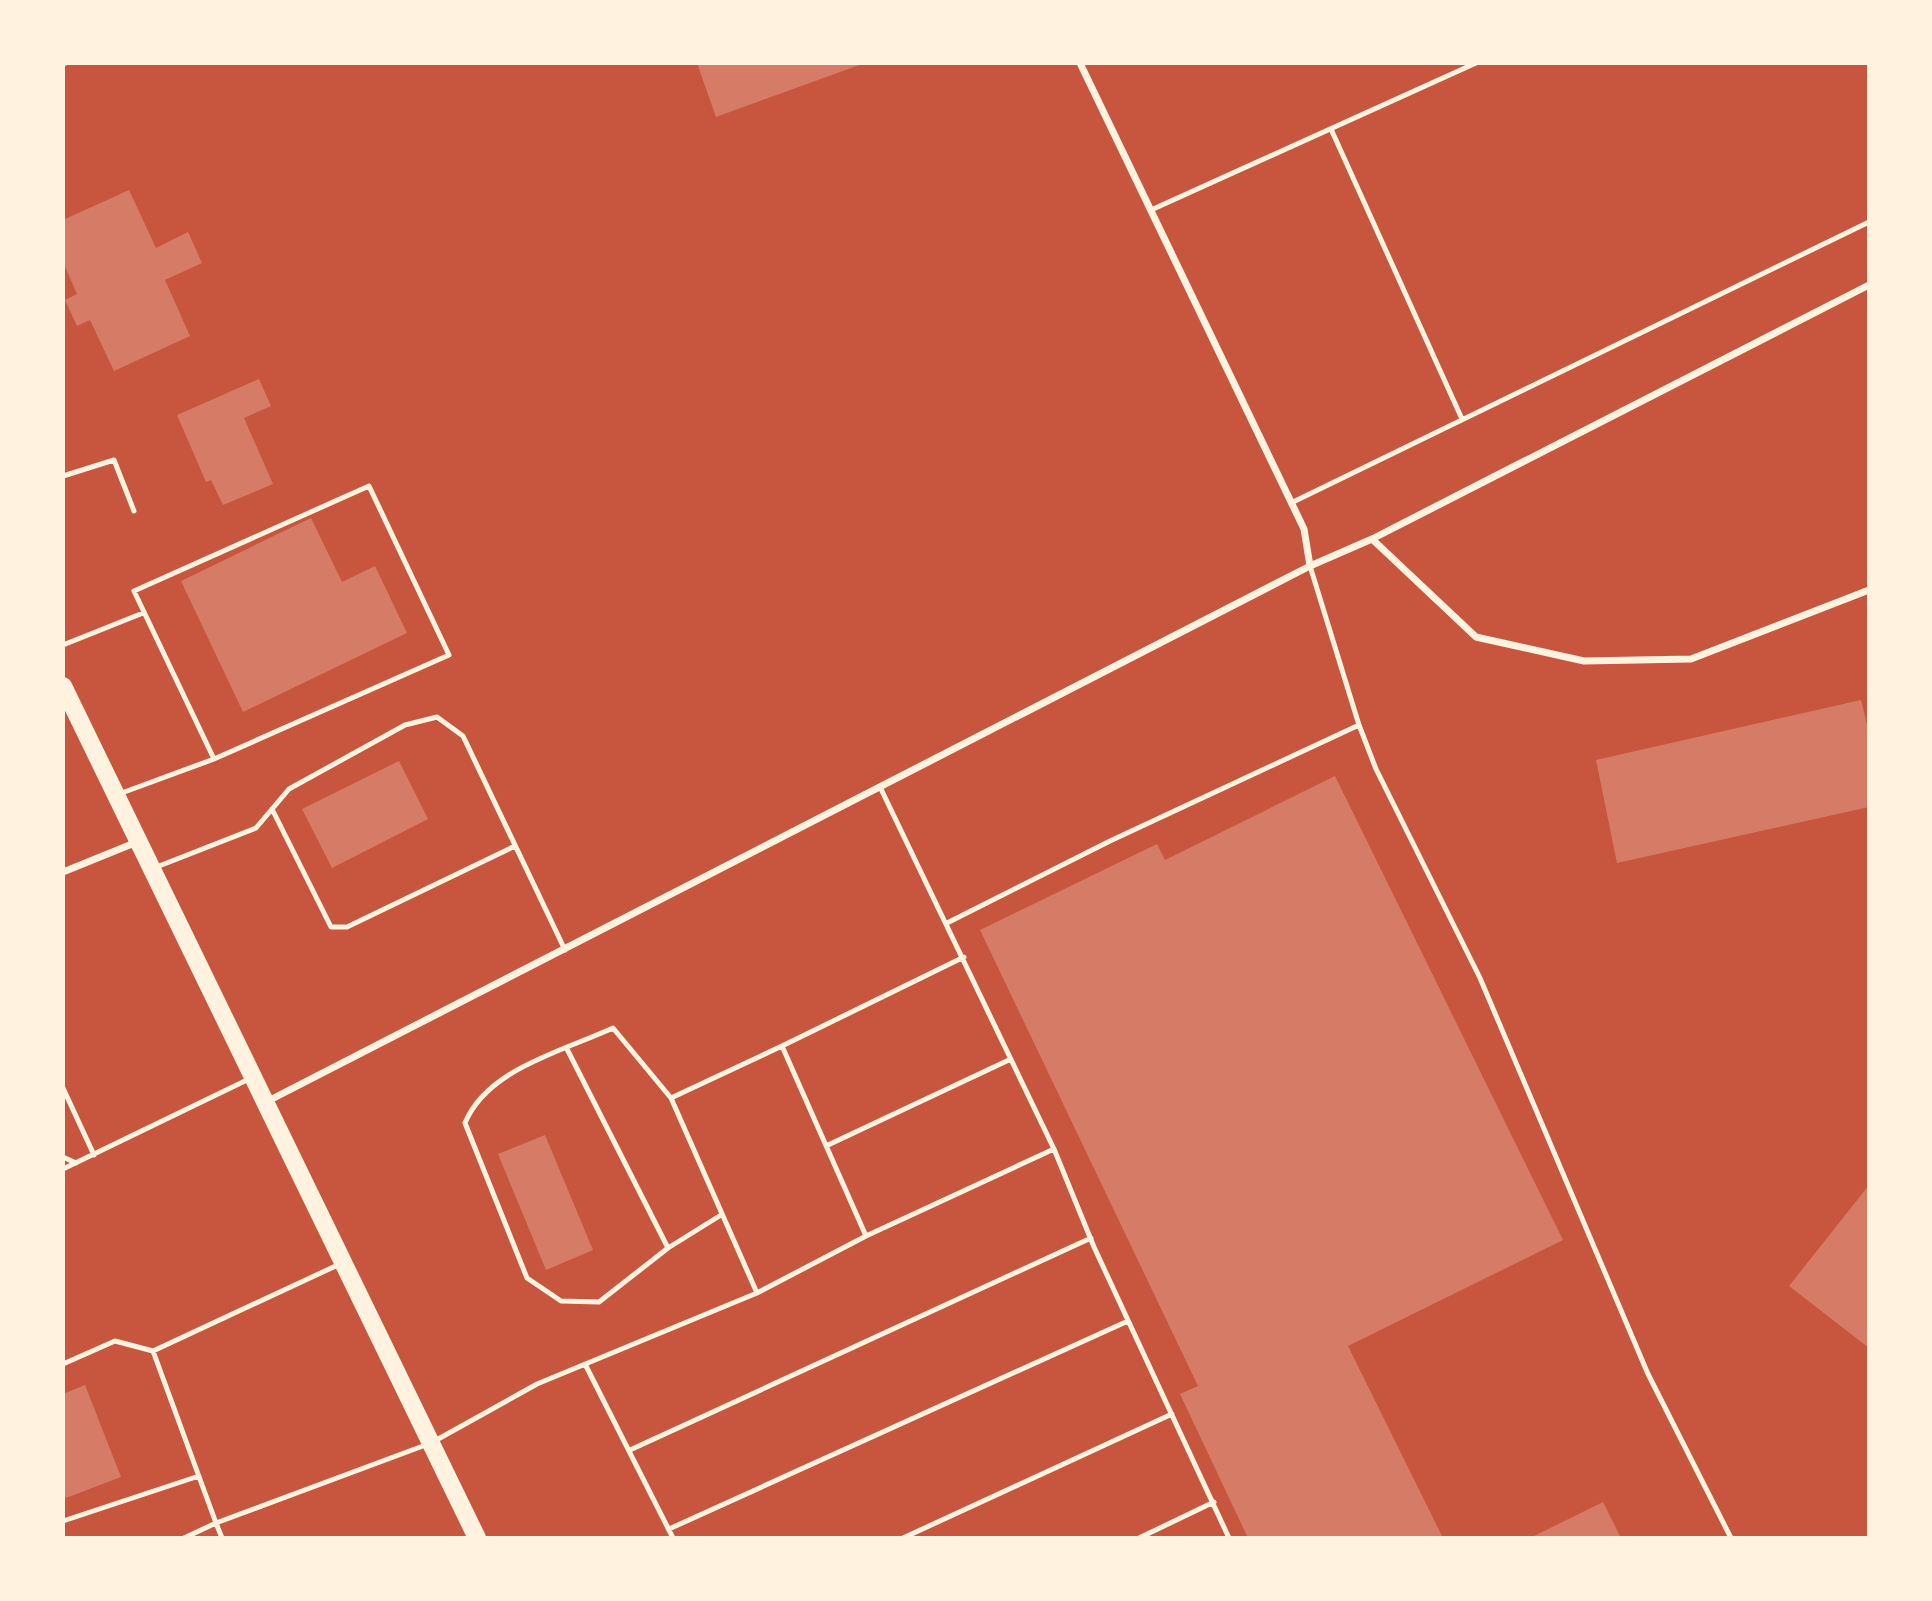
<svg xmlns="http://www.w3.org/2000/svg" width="1932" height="1601" viewBox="0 0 1932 1601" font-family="Inter,sans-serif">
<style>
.building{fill:#d67c66}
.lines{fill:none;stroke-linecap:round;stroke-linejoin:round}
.service{stroke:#fff3e0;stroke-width:5}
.minor{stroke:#fff3e0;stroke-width:7}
.primary{stroke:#fff3e0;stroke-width:18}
</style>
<rect width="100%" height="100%" fill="#c8553d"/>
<path class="building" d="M697,63H865L716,117Z
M129,190L156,248L188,232L202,263L165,280L190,336L114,371L90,320L77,326L65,300L77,294L63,262V220Z
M259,379L271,406L244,418L273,484L223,505L211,480L206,482L177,415Z
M311,518L342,582L375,566L407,633L243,712L181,581Z
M1861,700L1869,733V807L1617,863L1596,760Z
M399,761L428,819L332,868L302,809Z
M1335,776L1563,1240L1348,1346L1443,1538H1248L1180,1394L1198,1386L980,930L1157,844L1165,860Z
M545,1135L593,1250L546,1270L498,1154Z
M1869,1185V1348L1789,1286Z
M85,1385L121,1477L66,1498L63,1491V1394Z
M1603,1502L1621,1538H1530Z"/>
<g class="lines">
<path class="service" d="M63,64L66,63
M1331,129L1462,419
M1151,210L1476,63
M63,476L114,460L134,511
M369,486L449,655L214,759L134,591Z
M1291,503L1869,222
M1310,566L1359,725L1376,769L1480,978L1648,1374L1731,1538
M63,645L143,613
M119,794L214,759
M272,809L331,927H347L515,846
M154,868L256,828L289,789L405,725L437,717L463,736L565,950
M947,923L1110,841L1359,725
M567,1049L668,1248
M63,1088L94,1155
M671,1098L613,1028C563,1051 487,1069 465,1123L527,1278L561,1301L599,1302L668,1248L721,1215
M828,1145L1011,1059
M1054,1149L1094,1247L1229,1538
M63,1157L76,1163
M63,1169L249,1079
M866,1236L782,1046L964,957
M757,1293L671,1098L782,1046
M63,1364L115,1341L153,1351
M585,1364L673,1538
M630,1450L1091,1238
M63,1521L199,1476
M669,1529L1128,1321
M184,1538L216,1523L153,1351L340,1264
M222,1538L216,1523L431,1443L537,1384L757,1293L866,1236L1054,1149L881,789
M903,1538L1172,1414
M1139,1538L1214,1502"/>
<path class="minor" d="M1080,63L1304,529L1310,566
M1372,539L1476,637L1584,661L1691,659L1869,590
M63,872L137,842
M266,1102L1310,566L1372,539L1869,285"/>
<path class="primary" d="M63,686L477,1538"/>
</g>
<rect width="1932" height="1601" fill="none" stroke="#fff3e0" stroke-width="130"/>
</svg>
